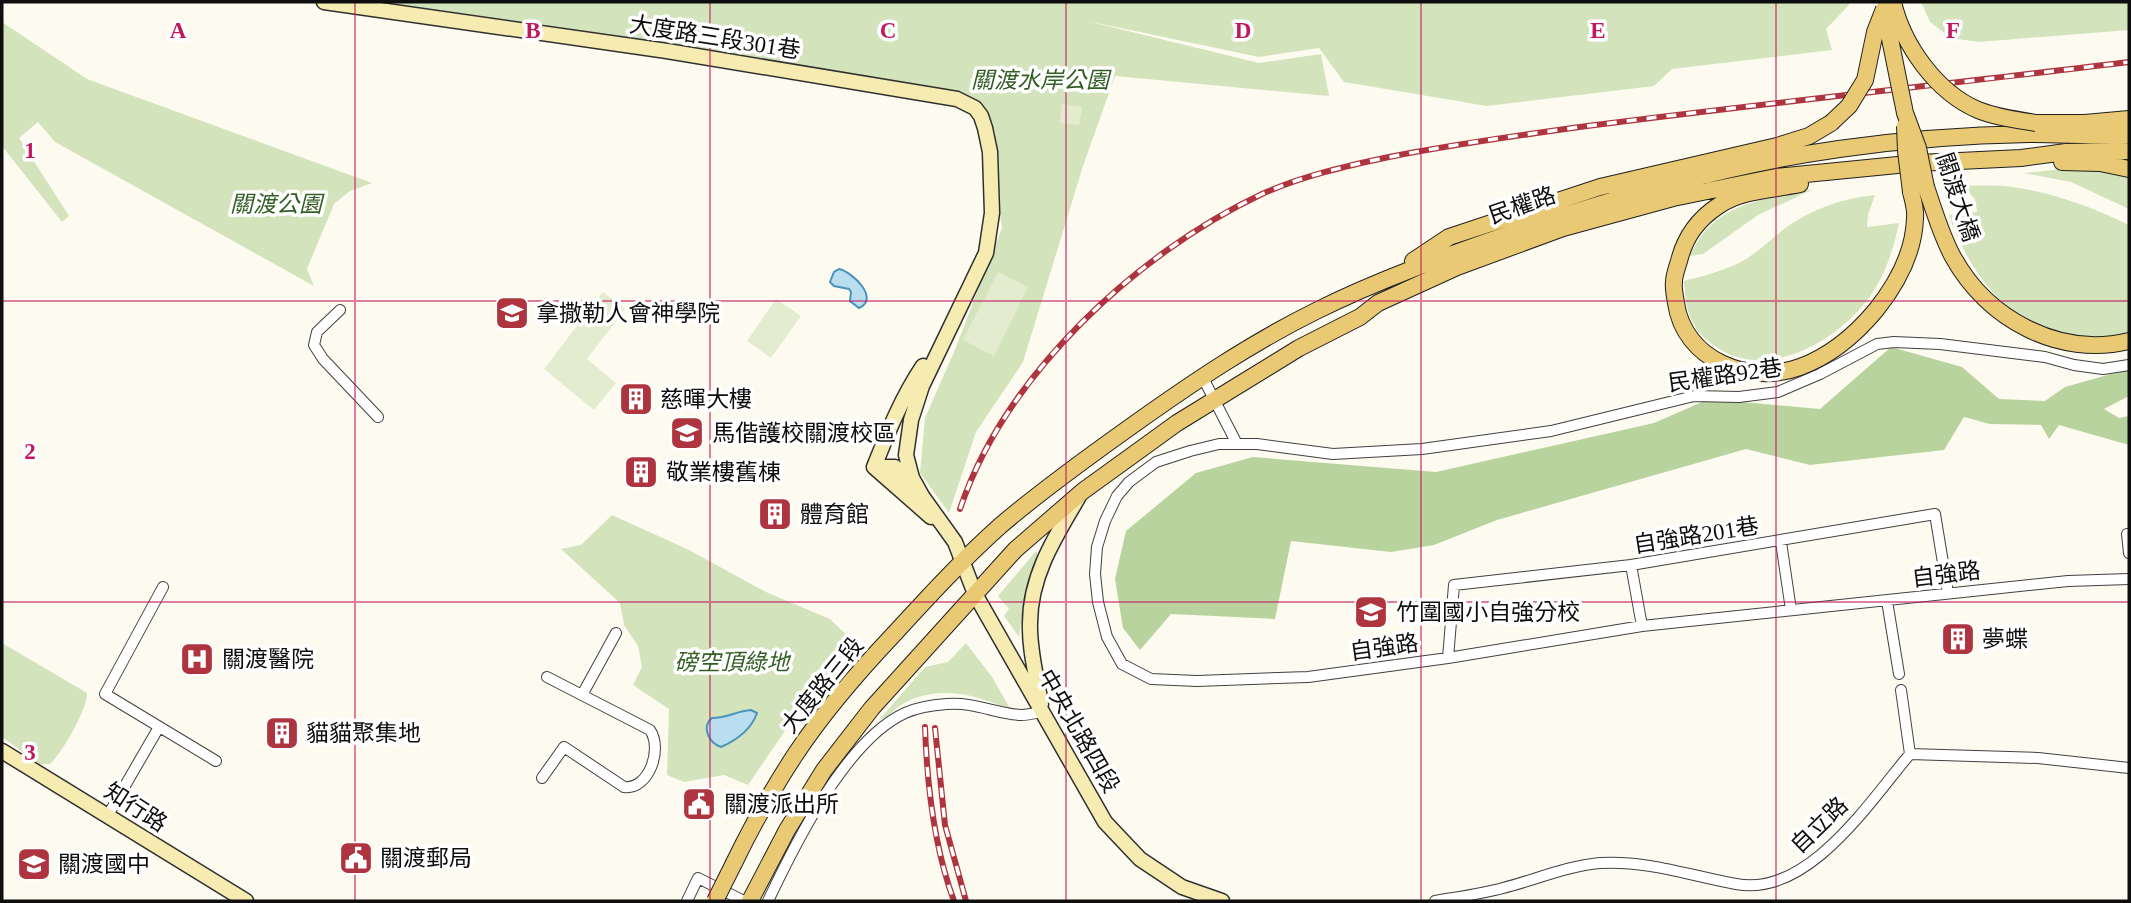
<svg xmlns="http://www.w3.org/2000/svg" width="2131" height="903" viewBox="0 0 2131 903" font-family="'Times New Roman','Noto Sans TC',serif">
<style>
.green{fill:#d3e4bd}
.forest{fill:#b8d39e}
.pitch{fill:#e3ecce}
.water{fill:#baddef;stroke:#4993be;stroke-width:2}
.lines{fill:none;stroke-linecap:round;stroke-linejoin:round}
.street-casing{stroke:#414141;stroke-width:12}
.secondary-casing{stroke:#303030;stroke-width:17}
.primary-casing{stroke:#1f1f1f;stroke-width:18}
.street{stroke:#fff;stroke-width:10}
.secondary{stroke:#f6ecb2;stroke-width:14}
.primary{stroke:#e9c974;stroke-width:16}
.rail-casing{stroke:#ae353f;stroke-width:6}
.rail{stroke:#fff;stroke-width:3.5;stroke-dasharray:10;stroke-linecap:butt}
.primary-bridge-casing{stroke:#1f1f1f;stroke-width:18;stroke-linecap:butt}
.primary-bridge{stroke:#e9c974;stroke-width:16}
.grid{fill:none;stroke:#c2185b;stroke-width:2;stroke-opacity:0.55}
.labels{text-anchor:middle;stroke-width:7;stroke-linejoin:round;paint-order:stroke}
.street-label{font-size:23px;fill:#0e0e0e;stroke:#fff}
.park-label{font-size:23px;font-style:italic;fill:#335e25;stroke:#fff}
.poi-label{font-size:23px;fill:#0e0e0e;stroke:#fff;text-anchor:start}
.grid-label{font-size:23px;text-anchor:middle;font-weight:bold;fill:#c2185b;stroke:#fff;stroke-width:7;stroke-linejoin:round;paint-order:stroke}
</style>
<rect width="100%" height="100%" fill="#fdfaf0"/>
<path class="green" d="M346,2H1848L1849,5L1826,29L1832,50L1672,69L1654,86L1487,106L1344,82L1319,48L1259,57L1087,21L1259,63L1321,54L1329,96L1115,76L1083,166L1023,362L976,432L949,513L920,473L925,418L954,352L1002,228L987,122L975,101Z
M1921,2H2129V30L1979,42L1951,38L1930,22Z
M2,22L87,79L372,183L350,191L334,204L307,269L314,286L55,142L38,122L19,138L69,216L62,222L2,146Z
M2062,169L2108,171L2129,176V209L2071,182L2024,173Z
M1961,185C1975,186 1990,185 2004,186C2046,190 2092,207 2129,225V332C2108,342 2082,341 2060,334C2052,331 2042,329 2034,325C1994,307 1962,255 1949,215L1977,212L1975,199Z
M1814,189L1758,215L1703,254L1690,256C1713,202 1763,200 1814,189Z
M1875,195L1868,215L1867,227L1899,223C1892,256 1882,285 1859,310C1826,347 1761,380 1715,346C1706,340 1698,333 1693,323C1686,311 1685,295 1684,281C1703,276 1723,271 1741,262C1757,253 1770,240 1784,229C1811,209 1843,198 1875,195Z
M612,515L689,550L766,592L830,619L855,643L829,674L818,678L793,710L791,722L748,785L724,775L684,782L667,775L669,709L633,685L642,667L638,646L624,625L620,603L561,549L581,545Z
M1036,551L1038,556L1025,595L1019,637L1004,616L1009,609L998,596Z
M2,643L87,693C88,708 62,753 50,764H39L2,737Z
M966,643L992,677L1011,710C976,695 942,685 906,702C896,707 889,718 879,720L925,667L948,662Z"/>
<path class="forest" d="M1891,347L1962,367L1999,399L2045,401L2065,387L2129,369V396L2104,409L2119,418L2129,416V445L2059,425L2049,439L2041,425L1990,424L1964,417L1944,450L1810,465L1746,449L1497,520L1434,545L1391,552L1291,541L1275,619L1171,614L1140,650L1123,628L1115,579L1126,531L1196,473L1253,457L1436,472L1654,423L1709,399L1820,409Z"/>
<path class="pitch" d="M1062,104L1082,107L1079,125L1060,123Z
M998,272L1028,287L994,356L963,340Z
M603,292L625,309L587,359L616,383L594,410L544,369Z
M776,299L801,316L771,358L747,341Z"/>
<path class="water" d="M839,269C853,272 880,299 859,308L850,301L851,292L849,289L834,286L830,282L834,272Z
M751,710L757,713C751,730 737,740 721,747C709,743 701,727 712,718C728,718 736,711 751,710Z"/>
<g class="lines">
<g class="street-casing">
<path id="street" d="M340,310L317,332L314,345L323,359L378,417
M2129,365L2103,369L2074,365L2045,357L1940,344L1894,342L1877,344L1820,374L1778,392L1739,397L1694,396L1551,431L1422,449L1333,454L1257,444H1219L1190,451L1156,462L1129,482L1117,496L1105,521L1097,547L1095,574L1098,602L1107,637L1122,664L1151,679L1197,681L1308,677L1448,658L1642,626L2068,581L2129,579
M1202,376L1236,442
M2127,534L2129,553
M1781,542L1791,610
M1631,565L1642,626
M163,587L105,694L216,761
M1887,601L1899,674
M1448,658L1454,585L1631,565L1935,514L1948,593
M1901,690L1910,754
M582,695L616,633
M542,778L564,747L624,787C649,790 663,749 650,730L547,677
M108,815L159,727
M687,901L698,878L744,901
M768,901C795,844 846,740 905,713C918,707 933,705 947,704C976,702 996,714 1021,715C1028,715 1035,713 1042,712
M1435,901C1458,897 1481,894 1503,888C1535,880 1566,866 1600,863C1646,860 1692,876 1736,884C1808,898 1870,801 1910,754L2038,758L2129,768"/>
</g>
<g class="secondary-casing">
<path id="secondary" d="M324,2L667,51L957,99L975,108L981,116L985,128L990,152L992,213L986,253L922,386L911,420L906,455L912,478L922,496L955,542L975,594L1105,822L1140,859L1182,887L1222,901
M874,467C888,432 902,397 923,366
M874,467L931,517
M874,467H895L913,487
M1041,704C1037,678 1029,650 1030,623C1030,576 1055,537 1078,498
M2,751L246,901"/>
</g>
<g class="primary-casing">
<path id="primary" d="M2036,123H2085L2129,119
M2062,162L2100,163L2129,169
M1800,184C1772,190 1741,190 1718,206C1697,220 1685,237 1679,261C1677,268 1674,275 1674,282C1673,288 1675,296 1676,303C1684,360 1749,386 1800,367C1830,356 1856,334 1876,310C1896,285 1914,252 1915,218C1916,210 1913,200 1911,192
M1926,187C1934,210 1941,235 1953,257C1987,319 2059,358 2129,341
M1413,261L1449,237L1600,187L1777,146L1809,136L1831,123
M734,863C752,826 772,790 795,755C824,711 859,671 895,633C929,596 963,559 1000,526C1042,490 1088,457 1133,425C1192,383 1251,343 1316,311C1378,280 1443,257 1509,234C1616,197 1726,165 1839,149C1902,140 1966,135 2029,134C2063,134 2096,136 2129,135
M750,901L787,830L824,770L872,708L1015,550L1083,491L1177,423L1299,348L1360,317L1378,303L1457,267L1563,228L1673,198L1776,177L1918,163L2021,158L2066,152L2129,151"/>
</g>
<use href="#street" class="street"/>
<use href="#secondary" class="secondary"/>
<use href="#primary" class="primary"/>
<g class="rail-casing">
<path id="rail" d="M960,509C1005,375 1137,253 1262,194C1302,176 1346,166 1389,157C1455,144 1521,135 1587,126C1767,103 1949,84 2129,62
M925,727C927,785 934,847 954,901
M935,728L945,825L966,901"/>
</g>
<use href="#rail" class="rail"/>
<g class="primary-bridge-casing">
<path id="primary-bridge" d="M1893,2C1903,45 1936,92 1978,110C1996,117 2016,120 2036,123
M1884,9L1905,113L1918,148L1926,187
M1831,123L1849,106L1865,80L1875,32L1884,9
M1905,126L1906,151L1911,192
M715,901L734,863"/>
</g>
<use href="#primary-bridge" class="primary-bridge"/>
</g>
<path class="grid" d="M355,2V901M710,2V901M1066,2V901M1421,2V901M1776,2V901M2,301H2129M2,602H2129"/>
<defs>
<g id="university-square" transform="scale(1.75)"><rect x="-9" y="-9" width="18" height="18" rx="4" fill="#ae353f" stroke="#fff"/><path d="M0-5L7-2L0 1L-7-2ZM-4 1L0 2.5L4 1V4Q0 6-4 4Z" fill="#fff"/></g>
<g id="building-square" transform="scale(1.75)"><rect x="-9" y="-9" width="18" height="18" rx="4" fill="#ae353f" stroke="#fff"/><path d="M-4-6H4V6H1V3H-1V6H-4ZM-2.5-4.3h1.7v1.8h-1.7ZM.8-4.3h1.7v1.8H.8ZM-2.5-1h1.7V.8h-1.7ZM.8-1h1.7V.8H.8Z" fill="#fff"/></g>
<g id="school-square" transform="scale(1.75)"><rect x="-9" y="-9" width="18" height="18" rx="4" fill="#ae353f" stroke="#fff"/><path d="M0-5L7-2L0 1L-7-2ZM-4 1L0 2.5L4 1V4Q0 6-4 4Z" fill="#fff"/></g>
<g id="hospital-square" transform="scale(1.75)"><rect x="-9" y="-9" width="18" height="18" rx="4" fill="#ae353f" stroke="#fff"/><path d="M-5-5h3v3.5h4V-5h3V5h-3V1.5h-4V5h-3Z" fill="#fff"/></g>
<g id="civic-square" transform="scale(1.75)"><rect x="-9" y="-9" width="18" height="18" rx="4" fill="#ae353f" stroke="#fff"/><path d="M-.6-6.5H3V-4.5H.6V-3L4-1V1h2V6H-6V1h2V-1L-.6-3ZM-1.2 2.5V6h2.4V2.5Z" fill="#fff"/></g>
</defs>
<g fill-rule="evenodd">
<use href="#university-square" x="512" y="313"/>
<use href="#building-square" x="636" y="399"/>
<use href="#university-square" x="687" y="433"/>
<use href="#building-square" x="641" y="472"/>
<use href="#building-square" x="775" y="514"/>
<use href="#school-square" x="1371" y="612"/>
<use href="#building-square" x="1958" y="639"/>
<use href="#hospital-square" x="197" y="659"/>
<use href="#building-square" x="282" y="733"/>
<use href="#civic-square" x="699" y="804"/>
<use href="#civic-square" x="356" y="858"/>
<use href="#school-square" x="34" y="864"/>
</g>
<g class="labels">
<g class="street-label">
<text transform="translate(715 37) rotate(9)" y="8">大度路三段301巷</text>
<text transform="translate(1958 197) rotate(72)" y="8">關渡大橋</text>
<text transform="translate(1522 205) rotate(-19)" y="8">民權路</text>
<text transform="translate(1725 375) rotate(-8)" y="8">民權路92巷</text>
<text transform="translate(1696 535) rotate(-9)" y="8">自強路201巷</text>
<text transform="translate(1946 574) rotate(-7)" y="8">自強路</text>
<text transform="translate(1384 647) rotate(-8)" y="8">自強路</text>
<text transform="translate(822 685) rotate(-51)" y="8">大度路三段</text>
<text transform="translate(1079 731) rotate(60)" y="8">中央北路四段</text>
<text transform="translate(136 807) rotate(33)" y="8">知行路</text>
<text transform="translate(1819 825) rotate(-44)" y="8">自立路</text>
</g>
<g class="park-label">
<text x="1040" y="88">關渡水岸公園</text>
<text x="276" y="212">關渡公園</text>
<text x="732" y="670">磅空頂綠地</text>
</g>
<g class="poi-label">
<text x="536" y="321">拿撒勒人會神學院</text>
<text x="660" y="407">慈暉大樓</text>
<text x="712" y="441">馬偕護校關渡校區</text>
<text x="666" y="480">敬業樓舊棟</text>
<text x="800" y="522">體育館</text>
<text x="1396" y="620">竹圍國小自強分校</text>
<text x="1982" y="647">夢蝶</text>
<text x="222" y="667">關渡醫院</text>
<text x="306" y="741">貓貓聚集地</text>
<text x="724" y="812">關渡派出所</text>
<text x="380" y="866">關渡郵局</text>
<text x="58" y="872">關渡國中</text>
</g>
</g>
<g class="grid-label">
<text x="178" y="38">A</text>
<text x="533" y="38">B</text>
<text x="888" y="38">C</text>
<text x="1243" y="38">D</text>
<text x="1598" y="38">E</text>
<text x="1953" y="38">F</text>
<text x="30" y="158">1</text>
<text x="30" y="459">2</text>
<text x="30" y="760">3</text>
</g>
<rect width="2131" height="903" fill="none" stroke="#0e0e0e" stroke-width="7"/>
</svg>
